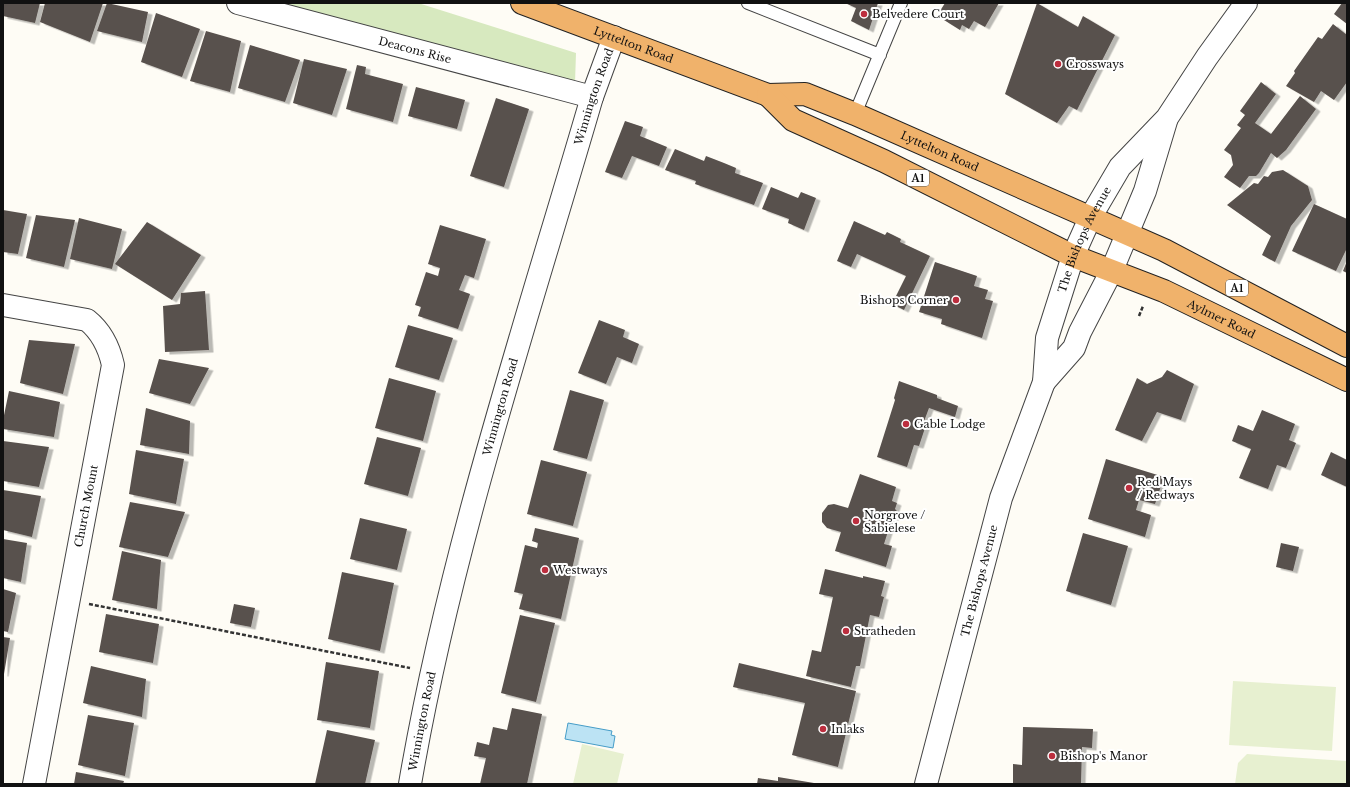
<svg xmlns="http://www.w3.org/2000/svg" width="1350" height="787" viewBox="0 0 1350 787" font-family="'Libre Baskerville',serif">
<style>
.green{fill:#d7e9bf}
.pitch{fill:#e7f0d0}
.water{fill:#bce3f4;stroke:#469dc8}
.building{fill:#59514d;filter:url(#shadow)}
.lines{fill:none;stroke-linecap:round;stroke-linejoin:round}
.service-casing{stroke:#444;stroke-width:14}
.minor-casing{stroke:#444;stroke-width:24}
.tertiary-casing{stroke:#444;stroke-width:24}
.trunk-casing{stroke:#222;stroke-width:24}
.path{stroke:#333;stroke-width:2.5;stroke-dasharray:4 2;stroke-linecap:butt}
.service{stroke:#fff;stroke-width:12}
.minor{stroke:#fff;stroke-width:22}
.tertiary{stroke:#fff;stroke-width:22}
.trunk{stroke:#f0b26b;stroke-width:22}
.poi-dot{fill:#bc2e3e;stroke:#fff;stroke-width:1.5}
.labels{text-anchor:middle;stroke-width:4;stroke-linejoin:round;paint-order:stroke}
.shield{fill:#fff;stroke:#585858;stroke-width:1}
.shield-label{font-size:10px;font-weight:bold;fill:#111}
.poi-label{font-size:11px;fill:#111;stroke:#fff;text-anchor:start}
.street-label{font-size:11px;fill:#111;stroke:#fff}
</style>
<defs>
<filter id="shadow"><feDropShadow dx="4.5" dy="2.5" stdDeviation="0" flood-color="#0004"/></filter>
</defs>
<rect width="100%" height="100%" fill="#fefcf5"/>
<path class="green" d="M276,3H418L576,53L575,83Z"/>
<path class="pitch" d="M1233,681L1336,687L1332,751L1229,745Z
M582,744L624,754L617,784H573Z
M1247,754L1346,761L1347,784H1235L1238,763Z"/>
<path class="water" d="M568,723L612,731L611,735L615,736L613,748L565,739Z"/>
<path class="building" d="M3,3H40L35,23L3,16Z
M45,3H103L90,42L40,22Z
M107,3L148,12L142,42L97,31Z
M845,3H878L869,30L851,21L856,8Z
M945,3H999L985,27L974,21L969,29L962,25L960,30L944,20L947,15L940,11Z
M1037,3L1078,27L1083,16L1115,35L1077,110L1069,106L1057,123L1005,94Z
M1342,3H1347V24L1334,14Z
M156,13L200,29L182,77L141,62Z
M1333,24L1347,35V82L1334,100L1321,91L1314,102L1286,86L1295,73L1294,71L1318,37L1322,39Z
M206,31L241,41L230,92L190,81Z
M250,45L300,60L285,102L238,88Z
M304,59L347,69L332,115L293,103Z
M357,65L366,67L365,74L403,84L393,122L346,109Z
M1261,82L1276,94L1255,123L1271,134L1300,96L1316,109L1286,150L1277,158L1271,153L1259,173L1256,176H1249L1240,188L1224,177L1233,165L1231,155L1224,150L1241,128L1237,125L1245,115L1240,111Z
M416,87L465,100L457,129L408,116Z
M496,98L529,109L504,187L470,176Z
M625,121L643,127L640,136L667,147L659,166L632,156L622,178L605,172Z
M675,149L704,161L706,156L724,163L736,168L735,173L763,183L754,205L695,184L696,181L665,170Z
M1283,170L1308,186L1312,200L1291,226L1275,262L1262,255L1271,236L1227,205L1254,183L1258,184L1264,176L1268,177L1272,172Z
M771,187L798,198L801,192L816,198L804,230L788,223L789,219L762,209Z
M1314,204L1347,219V248L1336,271L1292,251Z
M3,210L27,214L18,254L3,252Z
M36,215L75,220L64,267L26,258Z
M79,218L122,229L112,269L70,259Z
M854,221L885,235L887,232L901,239L900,242L930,256L904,310L892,304L906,276L857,254L851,267L837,261Z
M147,222L201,255L172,300L115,264Z
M440,225L486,239L474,278L465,275L459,290L470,294L458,329L418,316L421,307L415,305L426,272L438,276L440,268L428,264Z
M1347,261V273L1343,271Z
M935,262L977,276L974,286L988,290L985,299L993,301L982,338L941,324L942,319L919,312Z
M205,291L209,350L165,352L163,306L180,304L181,293Z
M599,320L625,330L623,337L639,344L632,363L617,357L606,384L578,373Z
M408,325L453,338L439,380L395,367Z
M29,340L75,344L63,394L20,383Z
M159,359L209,368L190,404L149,393Z
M1167,370L1194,384L1181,420L1157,412L1142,441L1115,430L1137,378L1147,384L1162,377Z
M389,378L436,391L423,441L375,428Z
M899,381L937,395V398L958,406L955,417L929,408L923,424L926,425L919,446L914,445L907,467L877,457L895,400L894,398Z
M570,390L604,400L587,459L553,450Z
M9,391L60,402L54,437L3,429V420Z
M146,408L190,421L189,454L140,445Z
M1262,410L1295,424L1289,440L1296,443L1286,468L1277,465L1268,489L1239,478L1251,449L1232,441L1238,425L1253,431Z
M377,437L421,448L408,496L364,484Z
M3,441L49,447L39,487L3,481Z
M136,450L184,459L176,504L129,494Z
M1331,452L1347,460V487L1321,475Z
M1106,459L1164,477L1155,504L1139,500L1136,510L1151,515L1145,537L1088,519Z
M541,460L587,472L573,526L527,514Z
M860,474L896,487L892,501L897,503L895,509L898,512L897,516L892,519L884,544L892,546L886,567L835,551L841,532L827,528L822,522V513L828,505L834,504L848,508Z
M3,490L41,496L32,537L3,530Z
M130,502L185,512L168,557L119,547Z
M360,518L407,529L397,570L350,559Z
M535,528L579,538L561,619L519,609L523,594L514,592L525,545L537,548L538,543L532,541Z
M1083,533L1128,546L1111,605L1066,591Z
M3,539L27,543L21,582L3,578Z
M1281,543L1299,547L1293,571L1276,567Z
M122,551L161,560L157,609L112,600Z
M825,569L863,578V576L885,581L881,596L884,597L879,617L870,615L860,666H856L851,687L806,676L812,650L821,652L833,597L819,594Z
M342,572L394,583L380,651L328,639Z
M3,589L16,593L8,632L3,631Z
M234,604L255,608L251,627L230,623Z
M106,614L159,624L153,663L99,652Z
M520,615L555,623L536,702L501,693Z
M3,637L10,638L4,674H3Z
M326,662L379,671L370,728L317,720Z
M739,663L856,691L838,767L792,755L805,703L733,687Z
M91,666L146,679L142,717L83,703Z
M512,708L542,714L527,784H480L486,758L474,756L477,742L489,745L493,727L507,730Z
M88,715L134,723L125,776L78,765Z
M1023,727L1093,729L1092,748L1082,747L1081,784H1013V764L1022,765Z
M327,730L375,740L365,784H315Z
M76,772L124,781L123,784H74Z
M778,777L814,783V784H757L758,778L778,781Z"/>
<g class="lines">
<g class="service-casing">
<path id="service" d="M748,3L880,55
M855,114L901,3"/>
</g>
<g class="minor-casing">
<g id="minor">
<path id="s1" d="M238,3L592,97"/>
<path d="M3,305L87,320C102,332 109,347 113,365L34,784"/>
<path id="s2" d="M410,784C450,550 526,324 592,97L614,37"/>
</g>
</g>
<g class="tertiary-casing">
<g id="tertiary">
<path d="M1044,382L1074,348L1080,332L1112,270L1145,191L1166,121"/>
<path id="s3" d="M926,784L1001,498L1044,382L1047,338L1073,256L1090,218L1120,167L1167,118L1207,57L1246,3"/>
</g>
</g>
<g class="trunk-casing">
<g id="trunk">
<path id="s4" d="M522,3L768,95L805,94L855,114L1164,250L1347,346"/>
<path id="s5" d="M768,95L793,120L884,161L1073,256L1164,291L1347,380"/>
</g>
</g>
<path class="path" d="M1139,316L1143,306
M89,604L410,668"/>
<use href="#service" class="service"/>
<use href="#minor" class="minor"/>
<use href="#tertiary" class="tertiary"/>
<use href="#trunk" class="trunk"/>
</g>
<g class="poi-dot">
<circle cx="864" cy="14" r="4"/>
<circle cx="1058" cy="64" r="4"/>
<circle cx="956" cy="300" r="4"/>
<circle cx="906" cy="424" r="4"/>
<circle cx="1129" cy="488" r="4"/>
<circle cx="856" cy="521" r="4"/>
<circle cx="545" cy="570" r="4"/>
<circle cx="846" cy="631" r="4"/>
<circle cx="823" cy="729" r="4"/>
<circle cx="1052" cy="756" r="4"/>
</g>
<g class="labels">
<g class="shield">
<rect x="907" y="170" width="22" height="16" rx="3"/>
<rect x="1226" y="280" width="22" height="16" rx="3"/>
</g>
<g class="shield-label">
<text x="918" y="182">A1</text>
<text x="1237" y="292">A1</text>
</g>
<g class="poi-label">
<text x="872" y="18">Belvedere Court</text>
<text x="1066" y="68">Crossways</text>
<text x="948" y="304" text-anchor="end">Bishops Corner</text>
<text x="914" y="428">Gable Lodge</text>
<text x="1137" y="486">Red Mays<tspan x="1137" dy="13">/ Redways</tspan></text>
<text x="864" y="519">Norgrove /<tspan x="864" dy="13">Sabielese</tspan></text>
<text x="553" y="574">Westways</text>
<text x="854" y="635">Stratheden</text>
<text x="831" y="733">Inlaks</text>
<text x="1060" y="760">Bishop's Manor</text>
</g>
<g class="street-label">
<text dy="4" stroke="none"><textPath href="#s4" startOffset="119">Lyttelton Road</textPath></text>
<text dy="4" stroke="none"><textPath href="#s1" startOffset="183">Deacons Rise</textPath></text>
<text dy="4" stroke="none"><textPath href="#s2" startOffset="712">Winnington Road</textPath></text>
<text dy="4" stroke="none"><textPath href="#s4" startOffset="446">Lyttelton Road</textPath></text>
<text dy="4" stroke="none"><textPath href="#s3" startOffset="569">The Bishops Avenue</textPath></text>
<text dy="4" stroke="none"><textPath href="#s5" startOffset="508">Aylmer Road</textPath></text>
<text dy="4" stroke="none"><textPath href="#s2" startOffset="388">Winnington Road</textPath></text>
<text transform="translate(86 506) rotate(-79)" y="4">Church Mount</text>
<text dy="4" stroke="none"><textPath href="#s3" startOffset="210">The Bishops Avenue</textPath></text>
<text dy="4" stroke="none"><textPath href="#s2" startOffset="64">Winnington Road</textPath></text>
</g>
</g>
<rect width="1350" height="787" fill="none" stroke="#111111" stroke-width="8"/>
</svg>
